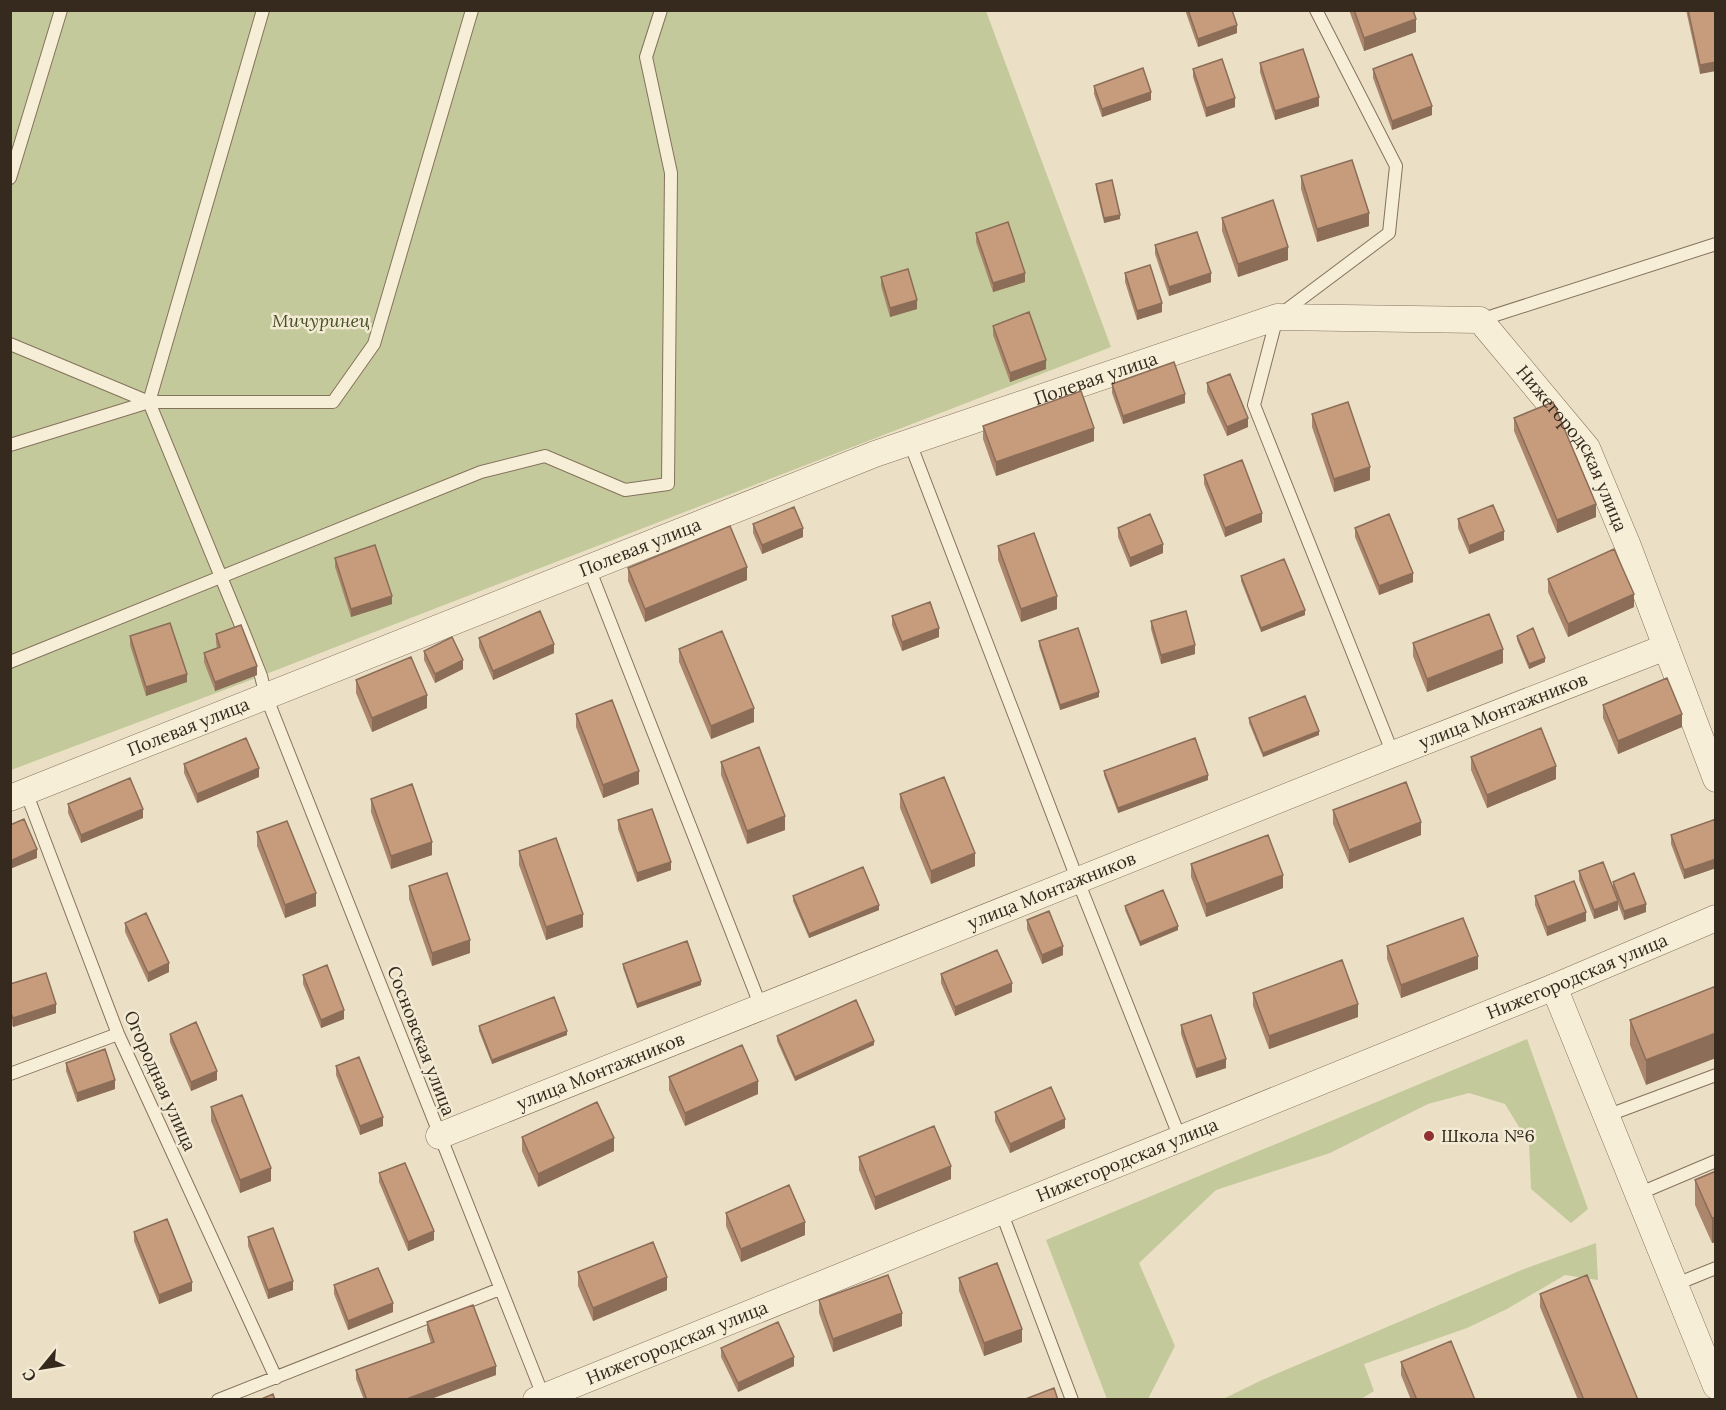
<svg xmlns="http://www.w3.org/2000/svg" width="1726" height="1410" viewBox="0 0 1726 1410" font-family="Lora,serif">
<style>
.green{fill:#c3c99a}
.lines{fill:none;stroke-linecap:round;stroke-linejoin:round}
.lane-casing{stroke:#85725c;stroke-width:14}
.street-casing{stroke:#85725c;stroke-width:27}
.lane{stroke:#f7eed8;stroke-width:12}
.street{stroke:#f7eed8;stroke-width:26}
.wall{fill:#ab866c}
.shaded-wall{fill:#8b6d58}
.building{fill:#c79c7d;stroke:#8b6d58;stroke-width:1.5}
.poi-dot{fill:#903030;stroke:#f3ead4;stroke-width:2}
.labels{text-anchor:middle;stroke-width:5;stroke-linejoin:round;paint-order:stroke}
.park-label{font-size:18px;font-style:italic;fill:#475127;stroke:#f3ead4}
.street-label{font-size:18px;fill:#362a1f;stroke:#f3ead4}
.poi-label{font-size:18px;fill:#362a1f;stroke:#f3ead4;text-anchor:start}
</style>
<rect width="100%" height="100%" fill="#ebe0c5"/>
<path class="green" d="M11,11H986L1111,347L261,676L11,770Z
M1527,1039L1588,1209L1571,1223L1531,1189L1529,1143L1505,1104L1469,1093L1428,1104L1330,1153L1216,1190L1139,1263L1175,1346L1148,1399H1107L1046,1240Z
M1596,1243L1598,1280L1565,1275L1507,1309L1467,1328L1364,1364L1374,1391L1361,1399L1221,1400L1262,1380L1524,1269Z"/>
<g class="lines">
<g class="lane-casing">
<path id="lane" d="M263,10L149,402L242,628L261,676L266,696L544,1398
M1316,10L1396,166L1389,233L1277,317L1254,405L1393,754
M10,178L61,10
M1480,320L1716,244
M10,344L149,402H333L374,344L472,10
M910,443L1078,881L1180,1138
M10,445L149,402
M589,568L761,1007
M10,662L481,472L545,456L625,490L668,484L671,173L646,57L661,10
M26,792L118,1034L276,1378
M10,1074L118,1034
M1606,1116L1716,1075
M1638,1194L1716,1161
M1001,1211L1072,1400
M1674,1285L1716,1268
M218,1400L500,1289"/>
</g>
<g class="street-casing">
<g id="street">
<path id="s1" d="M10,798L875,454L1277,317L1480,320L1587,448L1628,546L1716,779"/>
<path d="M1554,987L1716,1386"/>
<path id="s2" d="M439,1136L1393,754L1666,647"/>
<path id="s3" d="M536,1400L1554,987L1716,918"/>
</g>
</g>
<use href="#lane" class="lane"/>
<use href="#street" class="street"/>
</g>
<path class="wall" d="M1185,10H1232L1237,33L1198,47Z
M1349,10H1413L1416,32L1364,51Z
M1686,10H1716L1700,74Z
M1260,63L1319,106L1275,120L1260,72Z
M1193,69L1235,107L1206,117L1193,77Z
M1373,69L1432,115L1392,130L1373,78Z
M1094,86L1151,100L1102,117L1094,94Z
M1301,176L1369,226L1317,242L1301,189Z
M1096,184L1120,219L1104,223L1096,189Z
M1222,218L1288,260L1238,277L1222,231Z
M976,233L1025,282L993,292L976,242Z
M1155,245L1211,282L1169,296L1155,254Z
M1125,273L1162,312L1137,320L1125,282Z
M881,277L917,309L890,317L881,286Z
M993,326L1046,369L1010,382L993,335Z
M1207,383L1248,427L1227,436L1207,392Z
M1112,384L1185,403L1123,424L1112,393Z
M1312,414L1370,480L1334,492L1312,427Z
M1514,418L1596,517L1557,533L1514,431Z
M983,426L1094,441L996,476L983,439Z
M1204,475L1262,522L1225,537L1204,484Z
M1458,519L1504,540L1469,554L1458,528Z
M753,524L803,537L762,554L753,533Z
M1118,528L1163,553L1130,567L1118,537Z
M1355,528L1413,582L1379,595L1355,537Z
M998,546L1057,609L1021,622L998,560Z
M335,558L392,604L351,617L335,567Z
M628,568L747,580L645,622L628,581Z
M1241,576L1305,615L1261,632L1241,581Z
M1548,579L1634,607L1568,637L1548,592Z
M892,616L939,637L902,651L892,625Z
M1151,621L1195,654L1161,664L1151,629Z
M216,634L257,675L215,691L204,662V653L217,648L216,643Z
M130,636L187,682L146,696L130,645Z
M1517,636L1545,662L1529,669L1517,640Z
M479,638L554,653L493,680L479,647Z
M1039,641L1099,697L1060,710L1039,646Z
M1413,643L1503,663L1427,692L1413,656Z
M679,649L754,722L711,739L679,662Z
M424,651L463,669L435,683L424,660Z
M356,680L427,708L372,732L356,693Z
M1603,705L1682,727L1618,754L1603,718Z
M576,714L639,784L603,798L576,727Z
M1249,718L1319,735L1263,757L1249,723Z
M1471,757L1556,779L1487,808L1471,770Z
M721,762L785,830L747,844L721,775Z
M184,764L259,777L197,803L184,773Z
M1104,771L1208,780L1118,813L1104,775Z
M900,794L975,866L931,884L900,808Z
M371,799L432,855L391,869L371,812Z
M68,804L143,818L81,843L68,813Z
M1333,810L1421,835L1349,863L1333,824Z
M1716,819V868L1684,879L1671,844V835Z
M618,820L671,870L637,882L618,829Z
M257,832L316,906L285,918L257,846Z
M519,851L583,927L546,940L519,865Z
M1191,864L1283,888L1206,917L1191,877Z
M1579,871L1613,888V882L1646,912L1624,920L1618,904V910L1594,919L1579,880Z
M409,886L470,953L432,966L409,899Z
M793,896L879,910L809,938L793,901Z
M1535,896L1586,921L1547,936L1535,905Z
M1125,906L1178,930L1140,946L1125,910Z
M1027,920L1063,955L1042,964L1027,929Z
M125,923L169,972L148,982L125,932Z
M1387,946L1478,969L1401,998L1387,959Z
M623,964L701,985L637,1008L623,968Z
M941,974L1012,992L955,1016L941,983Z
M303,975L344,1019L321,1028L303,984Z
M10,984L56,1013L13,1027L10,1020Z
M1716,986L1646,1085L1630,1045V1020Z
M1253,993L1358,1017L1269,1049L1253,1006Z
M1181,1025L1226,1068L1196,1078L1181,1034Z
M479,1026L567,1035L492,1064L479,1031Z
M170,1034L217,1080L191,1091L170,1042Z
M777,1036L874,1045L795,1081L777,1041Z
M66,1063L115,1089L77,1102L66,1071Z
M336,1066L383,1126L360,1135L336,1075Z
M669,1077L758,1094L685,1126L669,1090Z
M211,1107L271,1181L240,1193L211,1121Z
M995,1112L1065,1128L1010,1153L995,1121Z
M522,1137L614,1151L538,1187L522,1151Z
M859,1157L951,1179L875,1210L859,1170Z
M1716,1171V1242L1712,1243L1695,1205V1180Z
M379,1173L434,1240L408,1251L379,1182Z
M726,1213L805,1235L741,1262L726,1226Z
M134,1232L192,1291L159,1304L134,1241Z
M248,1237L293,1290L268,1299L248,1246Z
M578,1272L667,1290L593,1321L578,1286Z
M959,1278L1022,1342L984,1356L959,1291Z
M334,1285L393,1312L348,1330L334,1294Z
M1540,1294L1638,1400H1578L1540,1307Z
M819,1300L902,1326L833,1352L819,1313Z
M427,1322L496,1375L428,1400H364L356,1379V1370L431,1343L427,1331Z
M721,1348L794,1366L738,1392L721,1357Z
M1401,1362L1475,1400H1411L1401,1375Z"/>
<path class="shaded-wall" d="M1416,19V32L1364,51V38Z
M1237,25V33L1198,47V39Z
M1716,62V71L1700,74V65Z
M1151,92V100L1102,117V109Z
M1319,97V106L1275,120V111Z
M1235,98V107L1206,117V108Z
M1432,106V115L1392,130V121Z
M1369,213V226L1317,242V229Z
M1120,215V219L1104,223V218Z
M1288,247V260L1238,277V264Z
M1025,273V282L993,292V283Z
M1211,273V282L1169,296V287Z
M917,300V309L890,317V308Z
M1162,303V312L1137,320V311Z
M1046,360V369L1010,382V373Z
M1185,394V403L1123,424V416Z
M1248,418V427L1227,436V427Z
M1094,428V441L996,476V462Z
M1370,467V480L1334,492V479Z
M1596,504V517L1557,533V520Z
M1262,513V522L1225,537V528Z
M803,528V537L762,554V545Z
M1504,531V540L1469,554V546Z
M1163,544V553L1130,567V558Z
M747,567V580L645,622V609Z
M1413,573V582L1379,595V586Z
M1634,594V607L1568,637V624Z
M392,596V604L351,617V609Z
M1057,596V609L1021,622V609Z
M1305,610V615L1261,632V628Z
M939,628V637L902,651V642Z
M554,644V653L493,680V671Z
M1195,645V654L1161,664V655Z
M1503,649V663L1427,692V679Z
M1545,658V662L1529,669V664Z
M463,660V669L435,683V674Z
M257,666V675L215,691V682Z
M187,674V682L146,696V687Z
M1099,692V697L1060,710V705Z
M427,695V708L372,732V718Z
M754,708V722L711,739V726Z
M1682,714V727L1618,754V741Z
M1319,731V735L1263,757V753Z
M1556,766V779L1487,808V795Z
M259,768V777L197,803V794Z
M639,771V784L603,798V785Z
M1208,775V780L1118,813V808Z
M143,809V818L81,843V835Z
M785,816V830L747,844V831Z
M1421,822V835L1349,863V850Z
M432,842V855L391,869V856Z
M37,849V858L10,869V861Z
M975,853V866L931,884V871Z
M1716,859V868L1684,879V870Z
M671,862V870L637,882V873Z
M1283,875V888L1206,917V904Z
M316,893V906L285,918V905Z
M1618,901V910L1594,919V910Z
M1646,904V912L1624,920V911Z
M879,905V910L809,938V934Z
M1586,912V921L1547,936V927Z
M583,914V927L546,940V927Z
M1178,926V930L1140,946V942Z
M470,940V953L432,966V953Z
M1063,946V955L1042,964V955Z
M1478,956V969L1401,998V985Z
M169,963V972L148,982V973Z
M701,981V985L637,1008V1004Z
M1012,983V992L955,1016V1007Z
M56,1004V1013L13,1027V1018Z
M1358,1004V1017L1269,1049V1036Z
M344,1010V1019L321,1028V1020Z
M567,1031V1035L492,1064V1060Z
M1716,1033V1058L1646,1085V1060Z
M874,1041V1045L795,1081V1077Z
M1226,1059V1068L1196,1078V1069Z
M217,1071V1080L191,1091V1082Z
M115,1080V1089L77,1102V1093Z
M758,1081V1094L685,1126V1113Z
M383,1117V1126L360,1135V1126Z
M1065,1119V1128L1010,1153V1144Z
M614,1138V1151L538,1187V1174Z
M951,1166V1179L875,1210V1197Z
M271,1168V1181L240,1193V1180Z
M1716,1217V1242L1712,1243V1218Z
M805,1222V1235L741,1262V1249Z
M434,1231V1240L408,1251V1242Z
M667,1277V1290L593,1321V1308Z
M293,1281V1290L268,1299V1290Z
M192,1282V1291L159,1304V1295Z
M393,1303V1312L348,1330V1321Z
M902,1313V1326L833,1352V1339Z
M1022,1329V1342L984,1356V1343Z
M794,1357V1366L738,1392V1383Z
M496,1366V1375L428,1400H404Z"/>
<path class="building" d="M1188,10H1232L1237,25L1198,39Z
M1354,10H1413L1416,19L1364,38Z
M1688,10H1716V62L1700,65Z
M1303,49L1319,97L1275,111L1260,63Z
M1412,54L1432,106L1392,121L1373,69Z
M1222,59L1235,98L1206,108L1193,69Z
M1143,68L1151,92L1102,109L1094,86Z
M1352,160L1369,213L1317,229L1301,176Z
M1112,180L1120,215L1104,218L1096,184Z
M1273,200L1288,247L1238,264L1222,218Z
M1008,222L1025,273L993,283L976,233Z
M1197,232L1211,273L1169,287L1155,245Z
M1150,265L1162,303L1137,311L1125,273Z
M908,269L917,300L890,308L881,277Z
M1029,312L1046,360L1010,373L993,326Z
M1174,362L1185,394L1123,416L1112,384Z
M1230,374L1248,418L1227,427L1207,383Z
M1081,391L1094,428L996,462L983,426Z
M1348,402L1370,467L1334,479L1312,414Z
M1553,402L1596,504L1557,520L1514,418Z
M1242,460L1262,513L1225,528L1204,475Z
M1493,505L1504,531L1469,546L1458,519Z
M794,507L803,528L762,545L753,524Z
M1150,514L1163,544L1130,558L1118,528Z
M1389,514L1413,573L1379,586L1355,528Z
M730,526L747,567L645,609L628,568Z
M1034,533L1057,596L1021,609L998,546Z
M375,545L392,596L351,609L335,558Z
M1614,549L1634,594L1568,624L1548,579Z
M1284,559L1305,610L1261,628L1241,576Z
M930,602L939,628L902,642L892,616Z
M540,611L554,644L493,671L479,638Z
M1186,611L1195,645L1161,655L1151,621Z
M1489,614L1503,649L1427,679L1413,643Z
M170,623L187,674L146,687L130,636Z
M241,625L257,666L215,682L204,653L220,647L216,634Z
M1078,628L1099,692L1060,705L1039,641Z
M1533,628L1545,658L1529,664L1517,636Z
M722,631L754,708L711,726L679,649Z
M452,637L463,660L435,674L424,651Z
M411,657L427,695L372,718L356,680Z
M1667,678L1682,714L1618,741L1603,705Z
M1305,696L1319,731L1263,753L1249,718Z
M612,700L639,771L603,785L576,714Z
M1541,728L1556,766L1487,795L1471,757Z
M246,738L259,768L197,794L184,764Z
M1195,738L1208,775L1118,808L1104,771Z
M759,747L785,816L747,831L721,762Z
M944,777L975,853L931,871L900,794Z
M130,778L143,809L81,835L68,804Z
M1406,782L1421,822L1349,850L1333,810Z
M412,784L432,842L391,856L371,799Z
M652,809L671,862L637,873L618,820Z
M24,819L37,849L10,861V825Z
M1716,819V859L1684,870L1671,835Z
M287,821L316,893L285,905L257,832Z
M1268,835L1283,875L1206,904L1191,864Z
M556,838L583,914L546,927L519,851Z
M1603,862L1618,901L1594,910L1579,871Z
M863,867L879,905L809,934L793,896Z
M447,873L470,940L432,953L409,886Z
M1634,873L1646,904L1624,911L1613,882Z
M1574,881L1586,912L1547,927L1535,896Z
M1163,890L1178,926L1140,942L1125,906Z
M1049,911L1063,946L1042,955L1027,920Z
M146,913L169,963L148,973L125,923Z
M1463,918L1478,956L1401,985L1387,946Z
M687,941L701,981L637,1004L623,964Z
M997,950L1012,983L955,1007L941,974Z
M1342,960L1358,1004L1269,1036L1253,993Z
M327,965L344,1010L321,1020L303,975Z
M46,973L56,1004L13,1018L10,1011V984Z
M1716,986V1033L1646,1060L1630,1020Z
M554,997L567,1031L492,1060L479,1026Z
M856,1000L874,1041L795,1077L777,1036Z
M1211,1015L1226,1059L1196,1069L1181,1025Z
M196,1022L217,1071L191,1082L170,1034Z
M742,1045L758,1081L685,1113L669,1077Z
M105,1049L115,1080L77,1093L66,1063Z
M359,1057L383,1117L360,1126L336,1066Z
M1051,1087L1065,1119L1010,1144L995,1112Z
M242,1095L271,1168L240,1180L211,1107Z
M597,1102L614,1138L538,1174L522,1137Z
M934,1126L951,1166L875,1197L859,1157Z
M405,1163L434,1231L408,1242L379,1173Z
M1716,1171V1217L1712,1218L1695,1180Z
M789,1185L805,1222L741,1249L726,1213Z
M167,1219L192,1282L159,1295L134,1232Z
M273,1228L293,1281L268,1290L248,1237Z
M653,1242L667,1277L593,1308L578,1272Z
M997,1263L1022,1329L984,1343L959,1278Z
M378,1268L393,1303L348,1321L334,1285Z
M888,1275L902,1313L833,1339L819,1300Z
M1587,1275L1638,1400H1584L1540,1294Z
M473,1305L496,1366L404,1400H367L356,1370L434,1342L427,1322Z
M778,1322L794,1357L738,1383L721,1348Z
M1451,1341L1475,1400H1417L1401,1362Z
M1054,1388L1058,1400H1023Z
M273,1394L275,1400H259Z"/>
<circle class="poi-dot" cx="1429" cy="1136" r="6"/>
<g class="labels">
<g class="park-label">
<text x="321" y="327">Мичуринец</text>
</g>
<g class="street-label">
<text dy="6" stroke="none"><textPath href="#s1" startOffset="1164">Полевая улица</textPath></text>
<text dy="6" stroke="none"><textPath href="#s1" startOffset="1718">Нижегородская улица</textPath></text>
<text dy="6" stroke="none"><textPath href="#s1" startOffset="678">Полевая улица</textPath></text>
<text dy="6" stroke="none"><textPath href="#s2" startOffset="1146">улица Монтажников</textPath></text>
<text dy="6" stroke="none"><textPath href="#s1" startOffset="192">Полевая улица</textPath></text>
<text dy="6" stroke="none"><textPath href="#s2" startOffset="660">улица Монтажников</textPath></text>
<text dy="6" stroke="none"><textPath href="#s3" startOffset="1124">Нижегородская улица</textPath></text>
<text transform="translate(421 1041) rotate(69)" y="6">Сосновская улица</text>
<text dy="6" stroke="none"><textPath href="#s2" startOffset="174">улица Монтажников</textPath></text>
<text transform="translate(160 1081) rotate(66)" y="6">Огородная улица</text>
<text dy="6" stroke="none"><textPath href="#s3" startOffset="638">Нижегородская улица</textPath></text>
<text dy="6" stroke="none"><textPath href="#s3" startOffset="152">Нижегородская улица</textPath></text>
</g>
<g class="poi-label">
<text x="1441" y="1142">Школа №6</text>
</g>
</g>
<rect width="1726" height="1410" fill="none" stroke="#362a1f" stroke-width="24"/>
<g transform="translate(42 1368) rotate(240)" stroke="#f3ead4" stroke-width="4.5" paint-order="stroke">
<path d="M0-4.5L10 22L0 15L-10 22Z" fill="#362a1f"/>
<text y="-9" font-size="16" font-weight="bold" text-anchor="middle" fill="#362a1f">С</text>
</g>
</svg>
